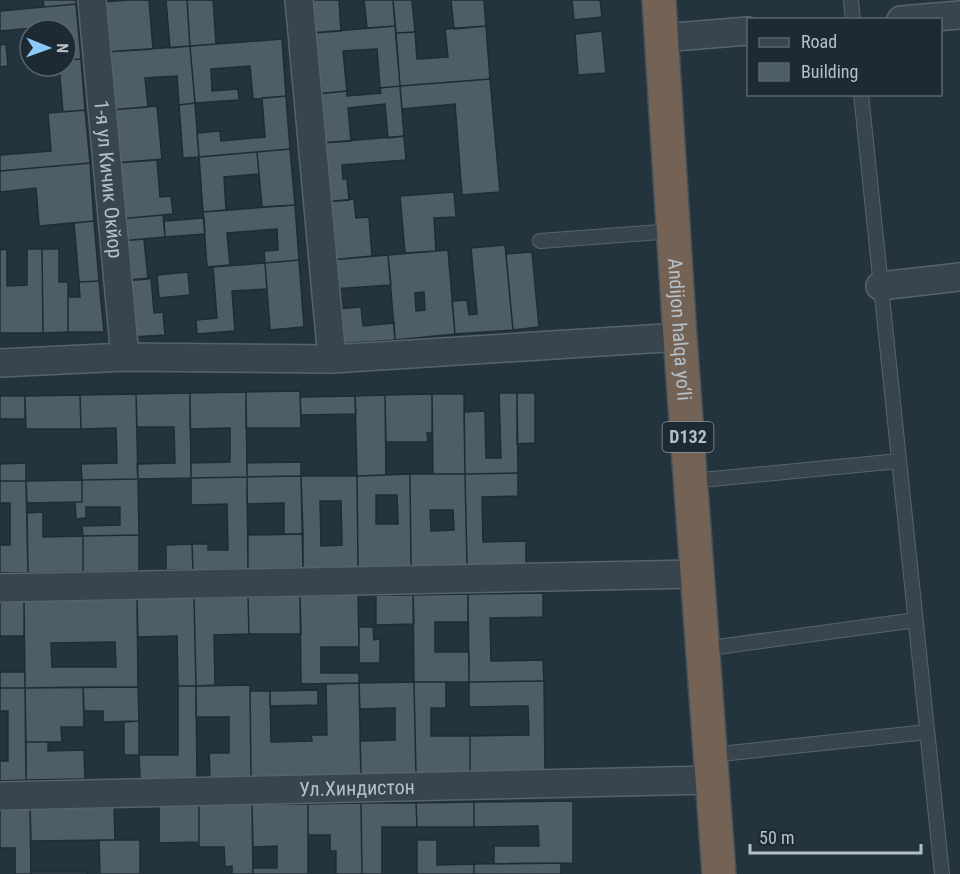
<svg xmlns="http://www.w3.org/2000/svg" width="960" height="874" viewBox="0 0 960 874" font-family="'Roboto Condensed',sans-serif">
<style>
.building{fill:#4d5e69;stroke:#1f2c35;stroke-width:1.5;fill-rule:evenodd}
.lines{fill:none;stroke-linecap:round;stroke-linejoin:round}
.lane-casing{stroke:#56636c;stroke-width:16}
.street-casing{stroke:#56636c;stroke-width:30}
.highway-casing{stroke:#435059;stroke-width:36}
.lane{stroke:#38454e;stroke-width:14}
.street{stroke:#38454e;stroke-width:27}
.highway{stroke:#746255;stroke-width:33}
.labels{text-anchor:middle;stroke-width:4.5;stroke-linejoin:round;paint-order:stroke}
.shield{fill:#1d2a33;stroke:#87939c;stroke-width:1.5}
.shield-label{font-size:18px;font-weight:bold;fill:#b4c0c9}
.street-label{font-size:20px;fill:#b4c0c9;stroke:#1d2a33}
</style>
<rect width="100%" height="100%" fill="#24343e"/>
<path class="building" d="M43,0H76V4L44,7Z
M130,0H149L153,49L106,52L102,2Z
M166,0H187L190,46L170,48Z
M187,0H213L216,44L190,46Z
M308,0H339L341,31L311,33Z
M364,0H393L395,26L367,28Z
M393,0H412L415,32L396,33Z
M451,0H484L486,26L454,29Z
M572,0H600L602,17L574,20Z
M76,4L81,59L66,60V30H45V27L0,31V11Z
M395,26L400,86L380,88L377,49L343,51L347,91L316,94L311,33Z
M486,26L490,79L400,86L396,33L415,32L417,59L448,57L445,29Z
M602,31L606,73L578,75L575,34Z
M282,39L286,96L253,99L250,66L211,69L212,91L238,89L239,100L195,103L190,46Z
M6,44L8,66L0,67V45Z
M190,46L195,103L179,105L177,76L145,78L148,107L111,110L106,52Z
M81,59L85,110L63,112L59,66H66V60Z
M490,79L500,192L462,195L455,104L402,109L400,86Z
M400,86L404,136L388,138L385,104L348,108L351,141L321,143L316,94L347,91V96L381,93L380,88Z
M286,96L290,149L199,157L197,133L220,131L221,141L265,137L262,98Z
M195,103L199,157L183,158L179,105Z
M157,106L162,159L115,163L111,110Z
M85,110L90,163L0,171V155L51,151L48,113Z
M404,136L406,160L342,165L343,179H347L349,200L325,202L321,143Z
M290,149L295,205L262,207L257,152Z
M257,152L259,174L224,177L226,210L203,212L199,157Z
M157,160L160,197L171,196L173,214L119,219L115,163Z
M90,163L94,221L39,226L36,188L0,192V171Z
M454,192L456,217L434,218L436,251L405,253L400,196Z
M354,199L356,218L369,217L372,256L330,260L325,202Z
M295,205L299,260L265,263L264,251L278,250L277,229L227,233L230,265L207,267L203,212Z
M163,215L165,237L121,241L119,219Z
M204,218L205,234L165,237L164,221Z
M94,221L99,281L79,282L74,223Z
M144,239L148,279L124,281L121,241Z
M505,245L513,330L455,334L452,301L467,300L469,315L477,314L471,248Z
M7,249V286L27,285V249H42L43,333H0V250Z
M42,249H59V282H68V332L43,333Z
M448,250L455,334L395,340L388,255ZM424,292L425,310L416,311L415,293Z
M532,252L539,327L513,330L506,254Z
M388,255L391,285L333,289L330,260Z
M299,260L304,327L270,330L265,263Z
M265,263L267,289L232,291L235,331L197,334L196,320L217,318L213,267Z
M188,272L190,295L159,298L157,275Z
M151,278L154,313L163,312L165,335L132,337L128,280Z
M99,281L104,332H68V297H80L79,282Z
M361,307L363,326L394,323L395,340L338,344L335,309Z
M300,391L301,428H246V392Z
M246,392L247,477L191,478V463L230,462V428L190,429V393Z
M190,393L191,478L138,479L137,464L175,463L174,427H137L136,394Z
M499,393H517L518,473L465,474L464,412L485,411L486,458H501Z
M517,393H535V443L517,444Z
M136,394L138,479L82,480L81,464L117,463L116,428L81,429L80,395Z
M432,394V433H427L428,442H386L385,395Z
M432,394H464L465,474H433Z
M80,395L81,429H26L25,396Z
M385,395L386,475L357,476L355,396Z
M0,396H25V419H0Z
M355,396L356,414L301,415L300,397Z
M301,462V476L247,477V463Z
M26,463V481H0V464Z
M518,473V496L482,497L483,542L526,541V564L467,565L465,474Z
M410,474H465L467,565L411,566ZM430,510H453L454,530L431,531Z
M410,474L411,566L358,567L357,476ZM376,495H397L398,524H376Z
M301,476H357L358,567L303,568ZM320,501H341L342,545L321,546Z
M301,476L303,534H284V503L247,504V477Z
M247,477L248,569L193,570L192,544H208V550H228L227,504L191,505V478Z
M138,479L139,535L83,536L82,526L120,525V507H86V518L76,519L75,502H82V480Z
M82,480V502L27,503L26,481Z
M0,481H26L28,573H0V545H10V503H0Z
M43,512V537L83,536V572L28,573L27,513Z
M303,534V568L248,569V535Z
M139,535V571L83,572V536Z
M192,544L193,570H166V545Z
M543,593V617L490,618L491,661L543,660L544,681L469,682L468,594Z
M468,594V622H435V652H469V682H414L413,595Z
M358,595L359,647H321V673H359V683L301,684L300,596Z
M376,595H413L414,624L376,625Z
M300,596L301,634H249L248,597Z
M248,597L249,634L214,635L215,685L196,686L194,598Z
M137,598L138,687L25,688L24,600ZM115,642L116,667H52L51,643Z
M137,598H194L196,686H178L177,636L138,637Z
M24,600V636H0V601Z
M359,627H373L374,640L380,639V663H359Z
M0,672H25V688H0Z
M544,681L545,773L470,774V736L529,735L528,706L469,707V682Z
M414,682H446V708H431V736H470V774L416,775Z
M414,682L416,775H361L360,741L395,740V708L360,709L359,683Z
M359,683L361,775L251,777L250,691H270L271,742L312,741L311,735H327L326,684Z
M250,685L251,777L210,778L209,753H229V717H196V686Z
M178,686H196L197,778L140,779L139,755H178Z
M83,687H138L139,721L103,722V711H84Z
M83,687L84,727H61L62,742H26L25,688Z
M0,688H25L26,780L0,781V761H8V711H0Z
M318,690V705L270,706V691Z
M139,721V755H124V722Z
M26,742H48V751L84,750L85,779L26,780Z
M573,801V863L494,864V846H539L538,826L474,827V802Z
M474,802V827H417L416,803Z
M361,803H416L417,827H382V874H362Z
M361,803L362,874H336V851H330V835H308V804Z
M252,804H308V874H253V868H277V846L253,847Z
M252,804L253,874H232V866L225,867L224,847H199V805Z
M159,805H199V842L159,843Z
M114,806L115,840L31,841L30,807Z
M0,807H30L31,874H15V848H0Z
M99,840H140V874H100Z
M417,840H437V865L474,864V874H417Z
M561,863V874H474V864Z
M31,872H87V874H31Z"/>
<g class="lines">
<g class="lane-casing">
<path id="lane" d="M851,0L853,20
M861,94L942,874
M540,241L674,231
M691,481L899,461
M703,649L916,620
M711,755L927,732"/>
</g>
<g class="street-casing">
<g id="street">
<path id="s1" d="M92,0L125,357"/>
<path d="M299,0L332,359"/>
<path d="M901,20L960,15"/>
<path d="M662,38L748,31"/>
<path d="M880,286L960,277"/>
<path d="M0,363L125,357L332,359L680,337"/>
<path d="M0,588L697,574"/>
<path id="s2" d="M0,796L712,780"/>
</g>
</g>
<g class="highway-casing">
<g id="highway">
<path id="s3" d="M659,0L680,337L719,874"/>
</g>
</g>
<use href="#lane" class="lane"/>
<use href="#street" class="street"/>
<use href="#highway" class="highway"/>
</g>
<g class="labels">
<rect class="shield" x="662.5" y="422" width="51" height="30" rx="4.5"/>
<g class="shield-label">
<text x="688" y="443">D132</text>
</g>
<g class="street-label">
<text dy="7" stroke="none"><textPath href="#s1" startOffset="180">1-я ул Кичик Окйор</textPath></text>
<text dy="7" stroke="none"><textPath href="#s3" startOffset="330">Andijon halqa yo‘li</textPath></text>
<text dy="7" stroke="none"><textPath href="#s2" startOffset="357">Ул.Хиндистон</textPath></text>
</g>
</g>
<rect x="747" y="18" width="195" height="78" fill="#1d2a33" stroke="#59666f" stroke-width="1.5"/>
<rect x="759" y="38" width="30" height="9" fill="#38454e" stroke="#59666f" stroke-width="1.5"/>
<text x="801" y="48" font-size="18" fill="#b4c0c9">Road</text>
<rect x="759" y="63" width="30" height="18" fill="#4d5e69" stroke="#59666f" stroke-width="1.5"/>
<text x="801" y="78" font-size="18" fill="#b4c0c9">Building</text>
<g transform="translate(48 48) rotate(91)"><circle r="28" fill="#1d2a33" stroke="#59666f" stroke-width="1.5"/>
<path d="M0-4.5L10 22L0 15L-10 22Z" fill="#8bc9f7"/>
<text y="-9" font-size="16" font-weight="bold" text-anchor="middle" fill="#b4c0c9">N</text>
</g>
<path d="M750 844v9h171v-9" fill="none" stroke="#b4c0c9" stroke-width="3"/>
<text x="759" y="844" font-size="18" fill="#b4c0c9" stroke="#1d2a33" stroke-width="4.5" paint-order="stroke">50 m</text>
</svg>
